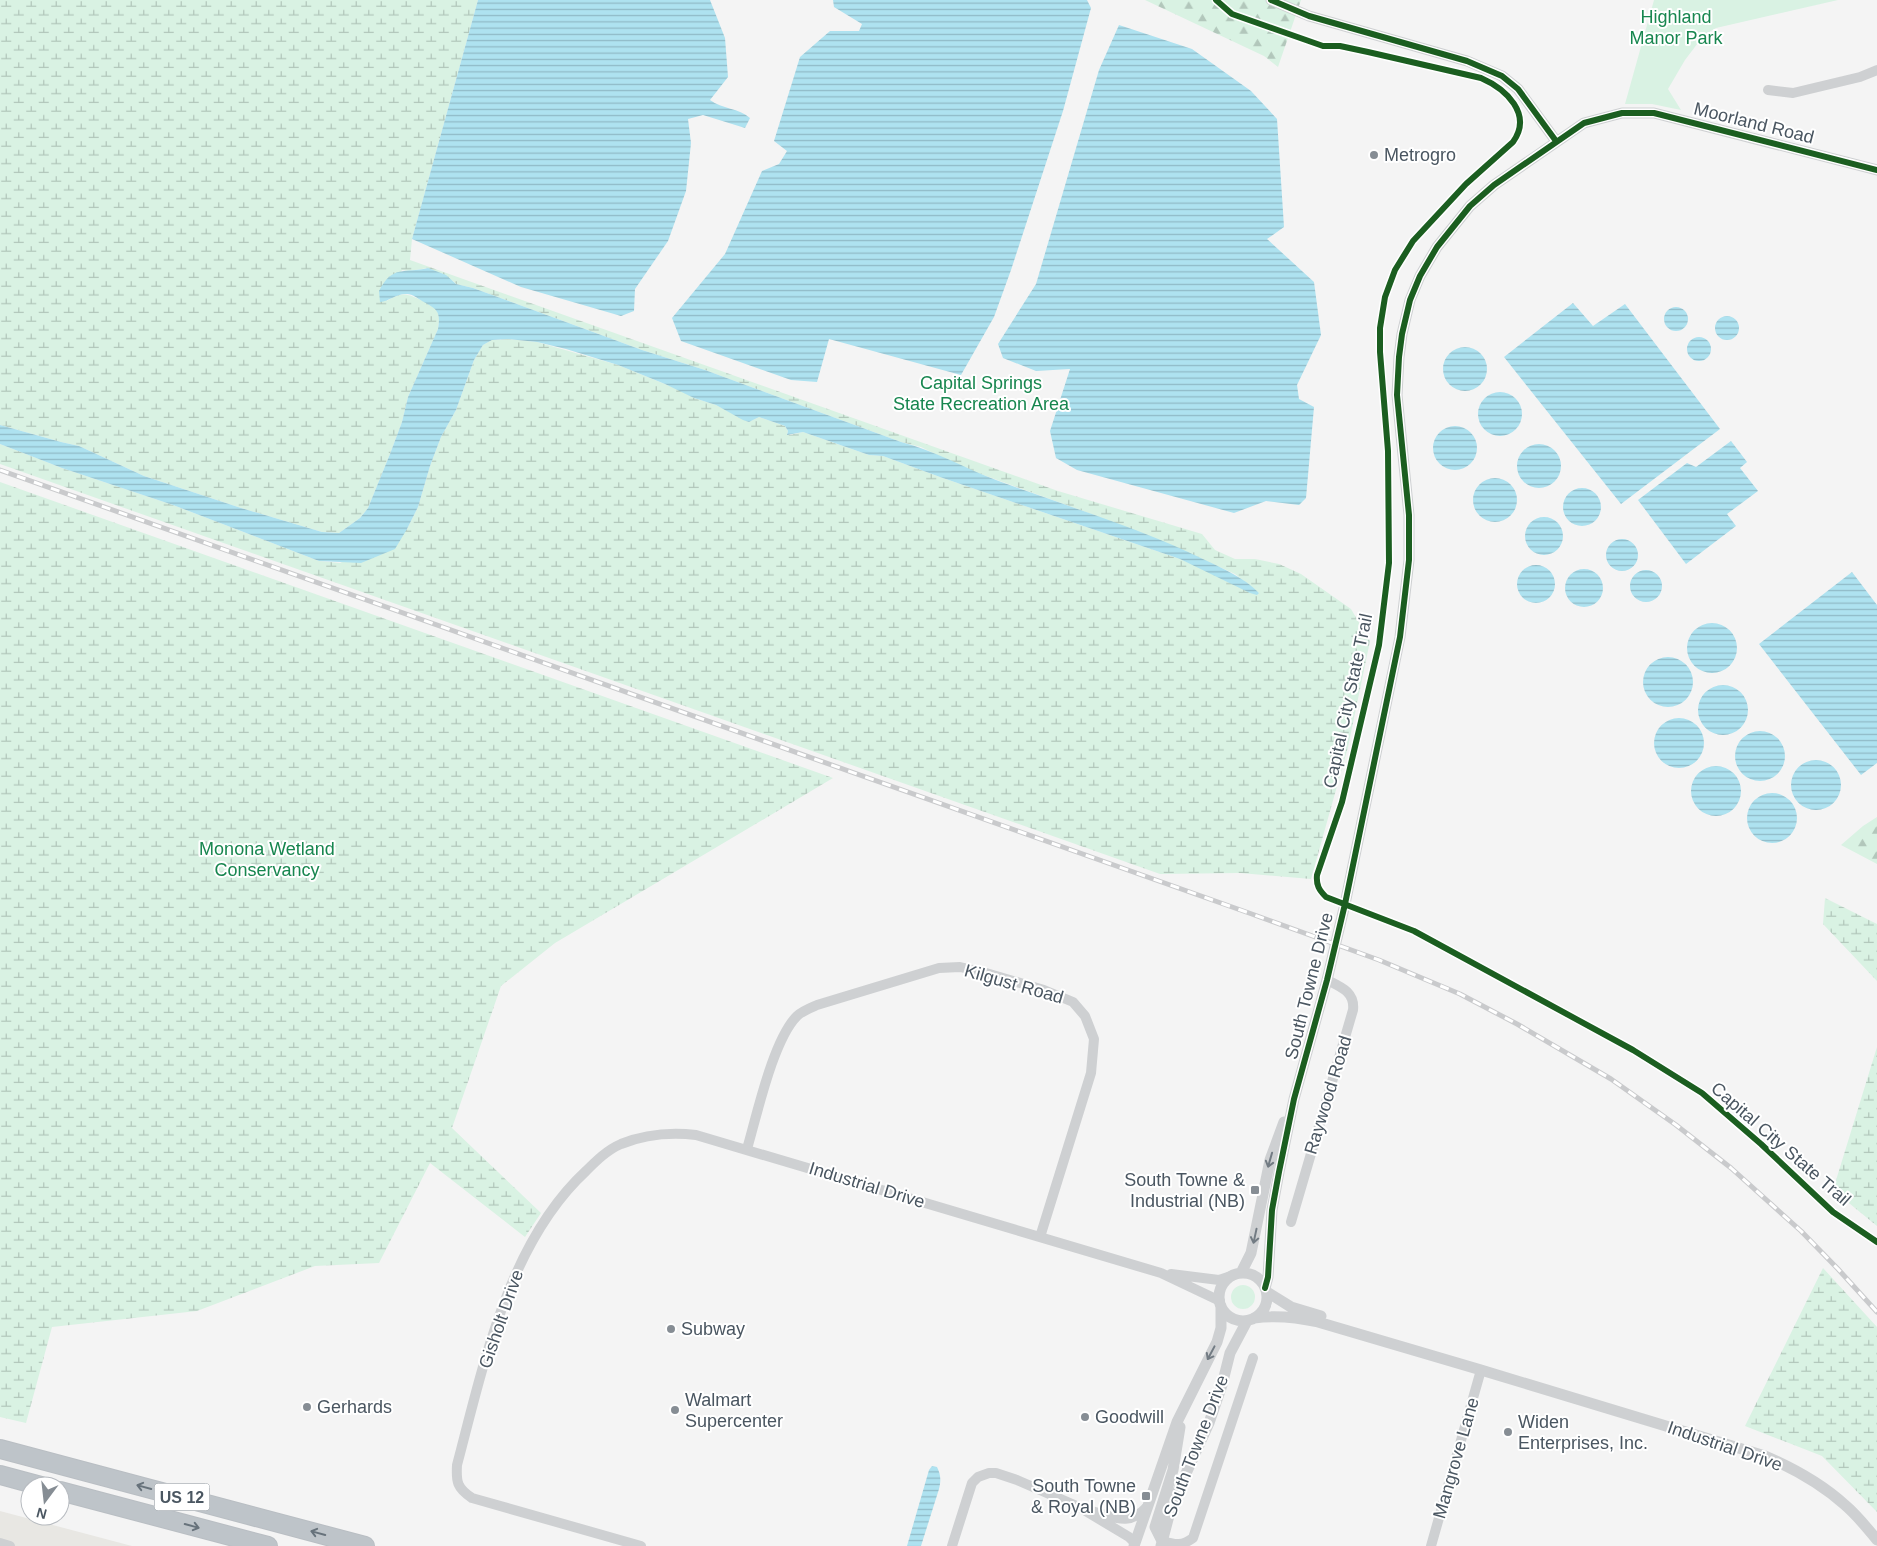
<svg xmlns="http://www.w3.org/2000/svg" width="1877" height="1546" viewBox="0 0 1877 1546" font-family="Arial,sans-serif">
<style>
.commercial{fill:#e8e7e3}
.green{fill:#d9f2e3}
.forest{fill:url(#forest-firs)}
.wetland{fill:url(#wetland-marsh)}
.water{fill:url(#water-rules)}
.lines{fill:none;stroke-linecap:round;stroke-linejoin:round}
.motorway-casing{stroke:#b9bec3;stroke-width:20}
.minor{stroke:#ced0d2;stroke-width:10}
.tertiary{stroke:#ced0d2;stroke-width:11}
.motorway{stroke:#bec4c9;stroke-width:18}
.rail-casing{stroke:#c9cacc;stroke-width:5}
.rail{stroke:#fff;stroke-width:3;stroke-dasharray:9;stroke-linecap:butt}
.cycleway-casing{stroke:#fff;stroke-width:9}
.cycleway{stroke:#1b5e20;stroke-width:6}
.oneway{stroke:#727b83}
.oneway2{stroke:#67727b}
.poi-dot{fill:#868d94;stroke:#fff;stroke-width:2}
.labels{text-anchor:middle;stroke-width:4;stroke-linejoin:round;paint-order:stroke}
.shield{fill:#fff;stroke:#808990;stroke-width:1}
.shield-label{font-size:16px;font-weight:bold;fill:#4a5661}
.park-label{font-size:18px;fill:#17864f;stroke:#fff}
.street-label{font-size:18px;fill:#4a5661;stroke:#fff}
.poi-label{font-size:18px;fill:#4a5661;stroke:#fff;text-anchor:start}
</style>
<defs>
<pattern id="forest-firs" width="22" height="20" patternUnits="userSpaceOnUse" patternTransform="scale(1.25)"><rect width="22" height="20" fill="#d9f2e3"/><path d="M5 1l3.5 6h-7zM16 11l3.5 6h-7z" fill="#b2c7bb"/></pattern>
<pattern id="wetland-marsh" width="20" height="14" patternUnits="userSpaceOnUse" patternTransform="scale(1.25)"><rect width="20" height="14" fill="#d9f2e3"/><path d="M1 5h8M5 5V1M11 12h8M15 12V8" fill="none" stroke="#b2c7bb"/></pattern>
<pattern id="water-rules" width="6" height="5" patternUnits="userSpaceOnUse" patternTransform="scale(1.25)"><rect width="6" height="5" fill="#aee2f0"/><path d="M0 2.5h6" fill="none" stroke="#90bac6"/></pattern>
</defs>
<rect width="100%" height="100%" fill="#f4f4f4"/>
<path class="commercial" d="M0,1511L132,1546H0Z"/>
<path class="green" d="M1654,0H1838L1716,28L1704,35L1685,60L1668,89L1681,110L1652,104H1625Z
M1231 1297a12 12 0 1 1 24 0a12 12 0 1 1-24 0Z"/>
<path class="forest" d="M1145,0H1301L1278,67L1264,56Z
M1877,817V864L1841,845L1863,826Z"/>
<path class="wetland" d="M0,0H478L412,239L410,260L1058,491L1202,534L1215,550L1235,559H1255L1279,564L1301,574L1351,609L1370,641L1348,747L1311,879L1240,873L1160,874L0,464V444L62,468L173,505L319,561L340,563L407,529L418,507L430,466L441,437L456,410L474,360L483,345L492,340L508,339L537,342L618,365L682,391L694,398L716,405L749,422L759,417L785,426L788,431L787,434L790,435L803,432L869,455L883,456L940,477L1180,559L1259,593L1235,574L1213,564L1094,515L961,467L921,447L901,442L705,370L642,350L473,288L456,284L453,281L428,268L409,271L402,270L387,301C403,291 407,294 423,301C438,308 441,312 438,329L408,397L402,422L390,454L368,508L360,518L339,533L322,532L241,508L144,476L79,446L61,442L0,425Z
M0,482L833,778L555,943L501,986L452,1128L541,1213L525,1237L430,1163L379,1263L315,1266L197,1311L52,1327L26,1423L0,1417Z
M1825,898L1877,924V981L1823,924Z
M1877,1047V1226L1833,1190Z
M1823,1268L1877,1327V1512L1822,1456L1745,1426Z"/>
<path class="water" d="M478,0H710L725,38L728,77L710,100C722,109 739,108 750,118L745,128L703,115L688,119L691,143L686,191L668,241L635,289L634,311L621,316L521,287L412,239Z
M833,0H1087L1091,8L1063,111L1011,270L994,317L961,375L829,339L817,382L791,380L681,341L672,318L725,254L762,171L779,164L787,151L774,141L800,57L830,31H859L862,24L834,7Z
M1119,25L1192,49L1251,91L1277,119L1284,227L1267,239L1314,282L1321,335L1297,385L1299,399L1314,407L1306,498L1299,505L1266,501L1234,513L1077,470L1056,458L1050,431L1070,369L1036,371L1003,358L998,344L1036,284L1099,70Z
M428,268L446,275L456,284L473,288L642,350L705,370L901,442C934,450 964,468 996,480C1065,506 1138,527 1205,560C1224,569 1243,577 1259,593L1257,595L1250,593L1180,559L940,477L883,456L869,455L803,432L787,435L788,431L785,426L759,417L749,422L743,420L716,405L694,398L665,384L618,365L566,349L537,342L508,339L492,340L483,345L474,360L456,410L441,437L430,466L418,507L407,529L395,549L361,563L319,561L173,505L62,468L0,444V425L61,442L79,446L144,476L241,508L322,532L339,533L360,518L368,508L390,454L402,422L408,397L438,329C441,311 437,309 422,301C417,298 413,294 407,294C397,293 390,301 380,302L379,291C393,264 404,274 428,268Z
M1573,303L1593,326L1625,304L1720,429L1621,504L1504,357Z
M1664 319a12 12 0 1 1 24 0a12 12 0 1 1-24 0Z
M1715 328a12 12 0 1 1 24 0a12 12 0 1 1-24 0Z
M1687 349a12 12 0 1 1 24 0a12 12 0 1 1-24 0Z
M1443 369a22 22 0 1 1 44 0a22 22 0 1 1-44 0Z
M1478 414a22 22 0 1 1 44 0a22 22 0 1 1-44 0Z
M1433 448a22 22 0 1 1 44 0a22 22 0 1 1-44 0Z
M1731,441L1747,462L1740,468L1758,491L1727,514L1736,526L1686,564L1638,500L1687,463L1696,467Z
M1517 466a22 22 0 1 1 44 0a22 22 0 1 1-44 0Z
M1473 500a22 22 0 1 1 44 0a22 22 0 1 1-44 0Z
M1563 507a19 19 0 1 1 38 0a19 19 0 1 1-38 0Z
M1525 536a19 19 0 1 1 38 0a19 19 0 1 1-38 0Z
M1606 555a16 16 0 1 1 32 0a16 16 0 1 1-32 0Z
M1517 584a19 19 0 1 1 38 0a19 19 0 1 1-38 0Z
M1565 588a19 19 0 1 1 38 0a19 19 0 1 1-38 0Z
M1630 586a16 16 0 1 1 32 0a16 16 0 1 1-32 0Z
M1852,572L1877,605V763L1861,775L1759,644Z
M1687 648a25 25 0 1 1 50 0a25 25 0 1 1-50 0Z
M1643 682a25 25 0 1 1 50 0a25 25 0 1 1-50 0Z
M1698 710a25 25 0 1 1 50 0a25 25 0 1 1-50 0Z
M1654 743a25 25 0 1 1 50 0a25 25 0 1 1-50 0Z
M1735 756a25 25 0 1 1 50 0a25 25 0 1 1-50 0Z
M1791 785a25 25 0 1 1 50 0a25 25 0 1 1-50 0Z
M1691 791a25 25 0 1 1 50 0a25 25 0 1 1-50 0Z
M1747 818a25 25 0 1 1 50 0a25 25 0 1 1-50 0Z
M932,1466L937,1467C941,1475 941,1481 939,1489L921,1546H907L929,1470Z"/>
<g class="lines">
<g class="motorway-casing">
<path id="motorway" d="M0,1449L365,1546
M0,1475L41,1486
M60,1491L268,1546"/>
</g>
<path class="minor" d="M1768,90L1793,93L1860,77L1877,70
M747,1149C757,1115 773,1040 797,1016C802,1011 810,1008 817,1005L939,968L960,967L986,973L1044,990L1073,1002L1085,1016L1094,1039L1091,1073L1040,1237
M1291,1222L1353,1010C1355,992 1341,987 1327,980
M1171,1274L1219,1280L1234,1275
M1092,1511C1115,1517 1128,1527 1147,1507
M1162,1541C1176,1545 1182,1546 1193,1538L1253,1358
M0,1543L10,1546
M641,1546L472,1498C457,1488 456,1482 457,1465C483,1367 508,1243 586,1171C596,1161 607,1150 621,1144C646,1134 670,1132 696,1135L1161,1273L1220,1301
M952,1546L972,1483L978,1477L989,1473H996L1017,1480L1079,1507L1129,1537L1135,1543
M1431,1546L1481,1370"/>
<path class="tertiary" d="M1271,0L1309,16L1467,61L1502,76L1518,89L1556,141
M1241,1273L1251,1253L1270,1160L1284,1122
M1219 1297a24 24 0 1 1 48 0a24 24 0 1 1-48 0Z
M1265,1288L1268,1277L1272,1210L1279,1172L1294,1099L1327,980L1345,904L1400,637L1409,560V515L1397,395L1399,357L1402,334L1410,300L1420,276L1437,247L1470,206L1494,185L1584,123L1622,113H1654L1877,170
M1267,1292L1291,1307L1321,1316
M1254,1318C1277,1315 1296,1317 1318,1322L1481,1370L1765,1456C1793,1468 1822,1484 1845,1505C1857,1515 1867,1528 1877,1540
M1162,1541L1155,1527L1173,1470L1180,1427
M1134,1546L1177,1422L1217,1342L1221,1328V1306
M1161,1546L1172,1504L1209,1423L1222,1385L1230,1353L1247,1321"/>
<use href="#motorway" class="motorway"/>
<g class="rail-casing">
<path id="rail" d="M0,470L1249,913L1379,960L1460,994L1517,1024L1611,1079L1676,1125L1731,1168L1801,1231L1838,1269L1877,1312"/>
</g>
<use href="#rail" class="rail"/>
<g class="cycleway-casing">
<path id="cycleway" d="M1216,0L1232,14L1323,46H1340L1368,52L1481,78C1506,89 1533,114 1513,142L1466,184L1413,241L1395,270L1385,297L1380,328V352L1388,451L1389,563L1379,645L1342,802L1317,875C1316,885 1319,890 1326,897L1414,931L1633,1050L1702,1093L1761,1144L1833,1212L1877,1242
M1271,0L1309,16L1467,61L1502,76L1518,89L1556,141
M1265,1288L1268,1277L1272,1210L1279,1172L1294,1099L1327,980L1345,904L1400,637L1409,560V515L1397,395L1399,357L1402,334L1410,300L1420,276L1437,247L1470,206L1494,185L1584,123L1622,113H1654L1877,170"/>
</g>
<use href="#cycleway" class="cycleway"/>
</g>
<defs><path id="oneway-shaft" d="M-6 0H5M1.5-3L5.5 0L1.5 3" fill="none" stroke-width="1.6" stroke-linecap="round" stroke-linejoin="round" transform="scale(1.25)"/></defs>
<g class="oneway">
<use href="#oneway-shaft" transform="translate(1270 1160) rotate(106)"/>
<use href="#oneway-shaft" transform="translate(1255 1236) rotate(102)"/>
<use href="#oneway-shaft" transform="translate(1211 1353) rotate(118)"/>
</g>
<g class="oneway2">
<use href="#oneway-shaft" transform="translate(144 1487) rotate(-165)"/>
<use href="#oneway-shaft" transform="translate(192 1526) rotate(15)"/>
<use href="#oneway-shaft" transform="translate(318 1533) rotate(-165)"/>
</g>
<g class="poi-dot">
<circle cx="1374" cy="155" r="5"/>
<rect x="1250" y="1185" width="10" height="10" rx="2.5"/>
<circle cx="671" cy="1329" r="5"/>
<circle cx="307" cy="1407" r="5"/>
<circle cx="675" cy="1410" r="5"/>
<circle cx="1085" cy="1417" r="5"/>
<circle cx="1508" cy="1432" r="5"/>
<rect x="1141" y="1491" width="10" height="10" rx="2.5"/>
</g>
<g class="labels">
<rect class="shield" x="154.5" y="1483.5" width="55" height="27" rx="4"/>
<g class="shield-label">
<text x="182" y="1503">US 12</text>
</g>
<g class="park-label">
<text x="1676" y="23">Highland<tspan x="1676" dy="21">Manor Park</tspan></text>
<text x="981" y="389">Capital Springs<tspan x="981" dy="21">State Recreation Area</tspan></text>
<text x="267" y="855">Monona Wetland<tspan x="267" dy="21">Conservancy</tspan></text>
</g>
<g class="street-label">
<text transform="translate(1754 123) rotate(14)" y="6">Moorland Road</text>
<text transform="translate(1348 701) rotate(-78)" y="6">Capital City State Trail</text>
<text transform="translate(1014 984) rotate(16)" y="6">Kilgust Road</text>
<text transform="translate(1309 986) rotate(-76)" y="6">South Towne Drive</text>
<text transform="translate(1328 1095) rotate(-73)" y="6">Raywood Road</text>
<text transform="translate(1781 1144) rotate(41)" y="6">Capital City State Trail</text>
<text transform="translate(867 1185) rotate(17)" y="6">Industrial Drive</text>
<text transform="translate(501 1319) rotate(-71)" y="6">Gisholt Drive</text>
<text transform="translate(1196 1446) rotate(-69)" y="6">South Towne Drive</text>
<text transform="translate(1725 1446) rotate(19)" y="6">Industrial Drive</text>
<text transform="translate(1456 1458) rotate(-74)" y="6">Mangrove Lane</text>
</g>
<g class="poi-label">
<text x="1384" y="161">Metrogro</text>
<text x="1245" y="1186" text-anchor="end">South Towne &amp;<tspan x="1245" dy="21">Industrial (NB)</tspan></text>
<text x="681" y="1335">Subway</text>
<text x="685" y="1406">Walmart<tspan x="685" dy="21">Supercenter</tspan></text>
<text x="317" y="1413">Gerhards</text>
<text x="1095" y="1423">Goodwill</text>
<text x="1518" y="1428">Widen<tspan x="1518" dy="21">Enterprises, Inc.</tspan></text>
<text x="1136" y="1492" text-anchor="end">South Towne<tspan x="1136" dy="21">&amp; Royal (NB)</tspan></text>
</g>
</g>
<g transform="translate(45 1501) rotate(195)"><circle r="24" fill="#ffffff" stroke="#b7bbc0"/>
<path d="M0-4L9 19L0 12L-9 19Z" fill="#868d94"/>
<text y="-8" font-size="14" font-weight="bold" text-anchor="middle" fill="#4a5661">N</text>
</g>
</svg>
